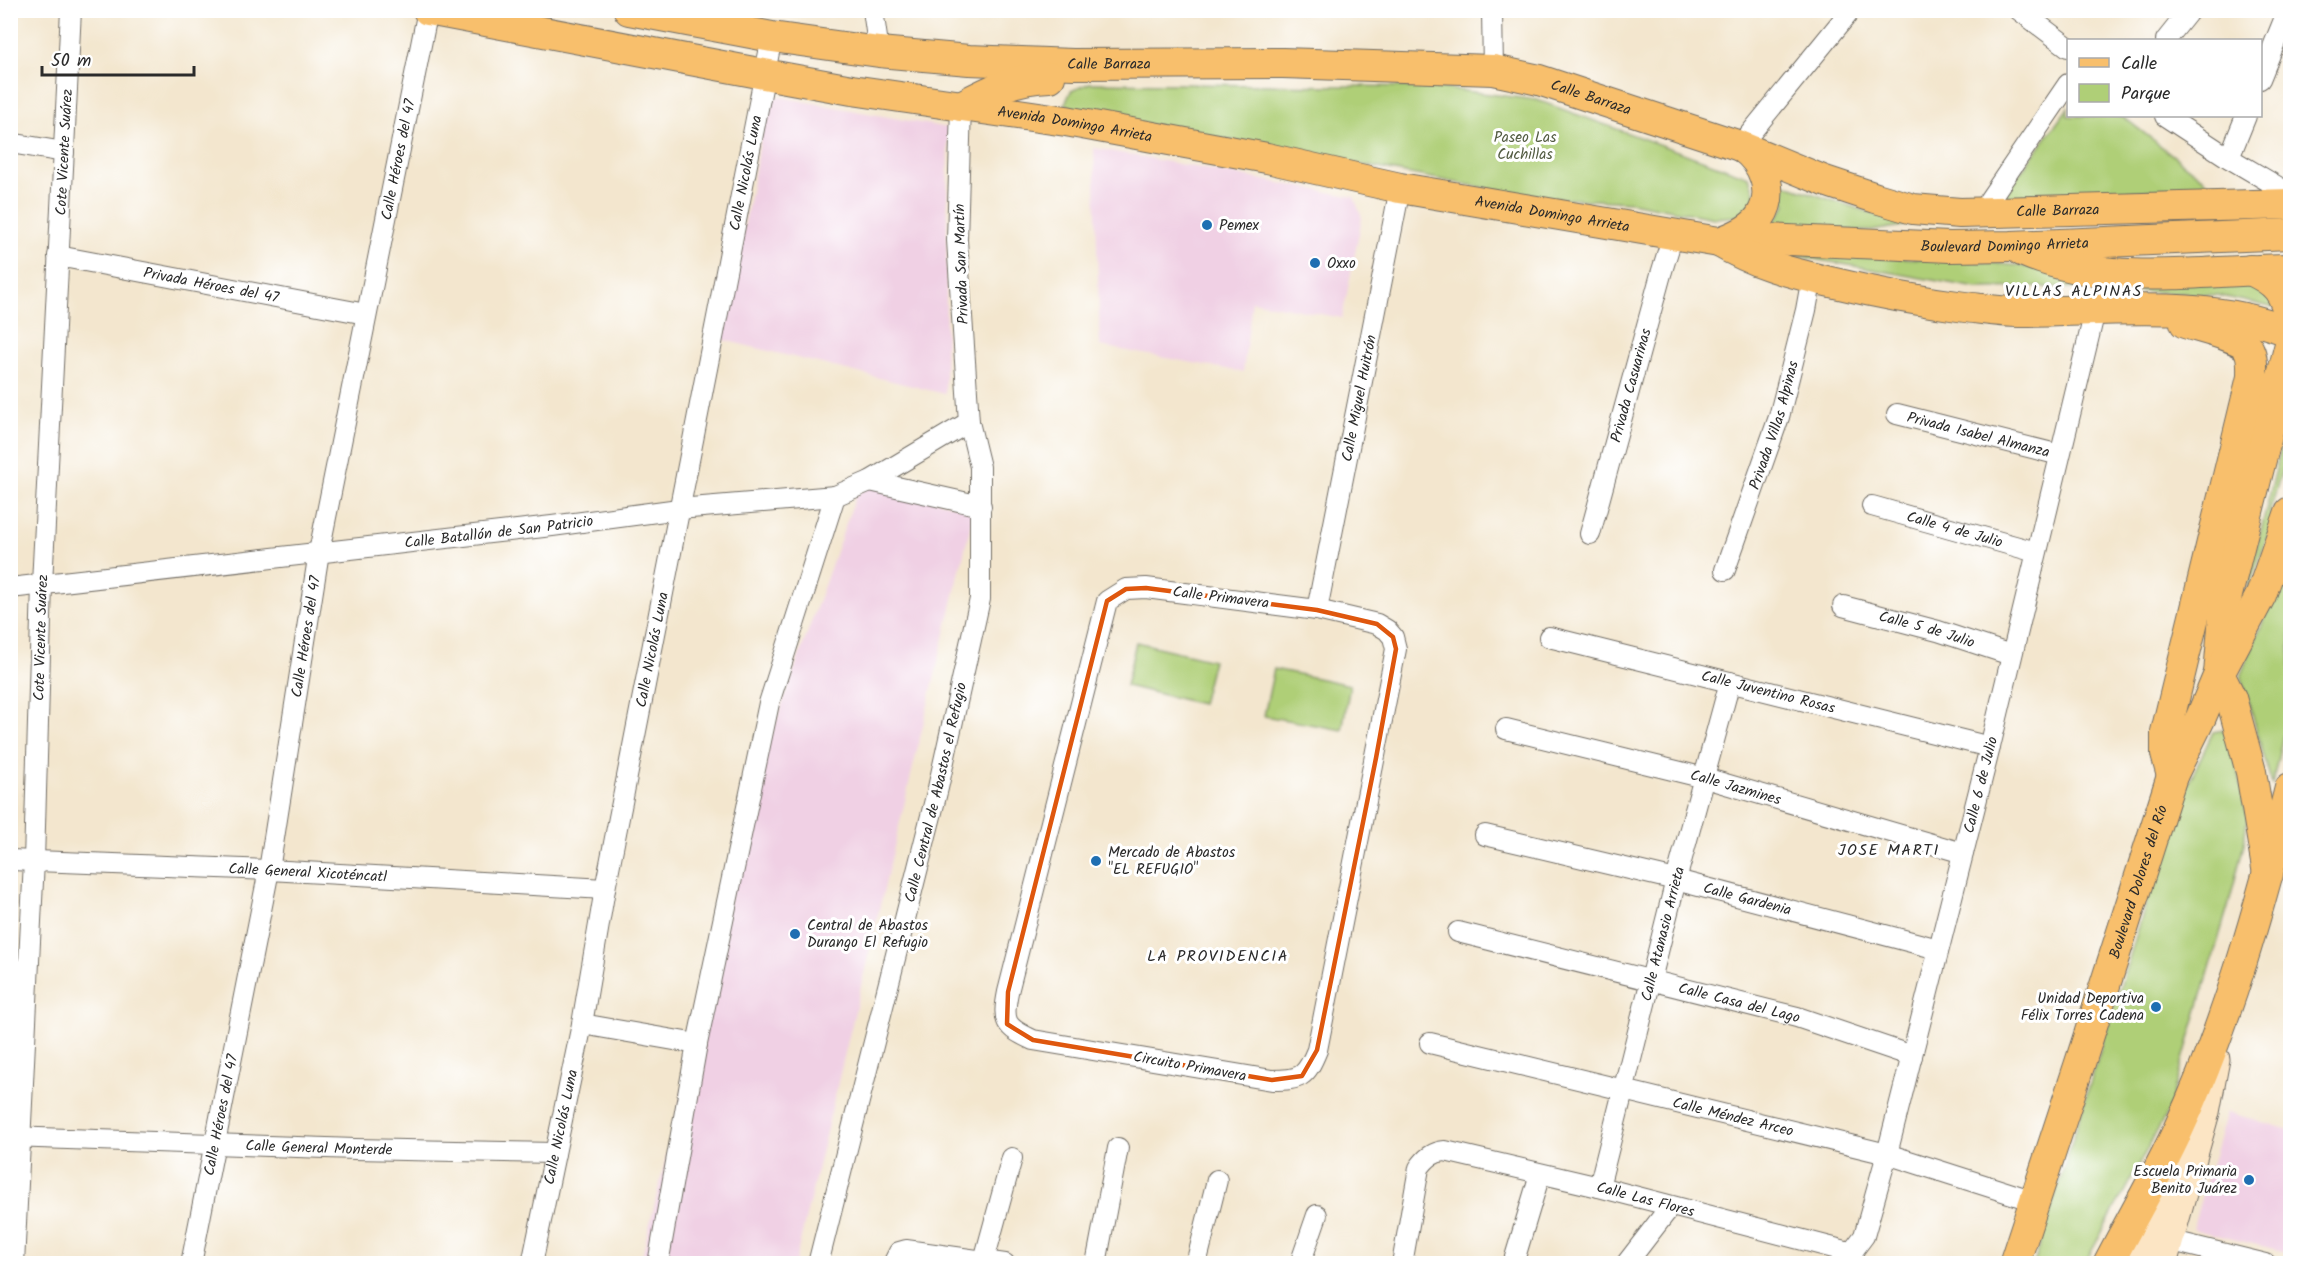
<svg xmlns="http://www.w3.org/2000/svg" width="2301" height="1274" viewBox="0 0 2301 1274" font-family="Kalam,sans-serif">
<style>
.built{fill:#f0d0e4}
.green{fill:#afcf77;stroke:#6d7d51;stroke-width:1.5}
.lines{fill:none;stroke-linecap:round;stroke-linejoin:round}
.street-casing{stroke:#716c64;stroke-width:22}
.secondary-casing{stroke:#716c64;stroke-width:29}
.primary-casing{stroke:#716c64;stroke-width:32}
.street{stroke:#fff;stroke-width:20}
.secondary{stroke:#fce5c4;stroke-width:27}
.primary{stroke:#f8bf6c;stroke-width:30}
.marked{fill:none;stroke:#df570e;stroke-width:4.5;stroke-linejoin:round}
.poi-dot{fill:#1f6fb2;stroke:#fff;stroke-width:2}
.labels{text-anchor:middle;stroke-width:6;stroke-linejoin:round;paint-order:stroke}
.street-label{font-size:15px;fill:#2b2b2b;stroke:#fff}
.park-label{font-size:15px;fill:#535c42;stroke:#fff}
.poi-label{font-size:15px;fill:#2b2b2b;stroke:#fff;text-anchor:start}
.neighbourhood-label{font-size:16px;letter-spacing:1.5px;fill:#2b2b2b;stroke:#fff}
</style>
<rect width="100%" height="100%" fill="#fff"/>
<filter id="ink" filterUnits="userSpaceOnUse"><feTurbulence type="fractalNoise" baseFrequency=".0167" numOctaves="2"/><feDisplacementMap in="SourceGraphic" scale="12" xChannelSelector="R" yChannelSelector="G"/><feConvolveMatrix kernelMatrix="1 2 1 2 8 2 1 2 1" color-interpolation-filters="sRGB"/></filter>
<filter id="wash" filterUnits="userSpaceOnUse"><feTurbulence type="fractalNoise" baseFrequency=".008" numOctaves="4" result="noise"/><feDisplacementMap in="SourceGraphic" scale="24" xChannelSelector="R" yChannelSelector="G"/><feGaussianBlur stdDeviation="1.35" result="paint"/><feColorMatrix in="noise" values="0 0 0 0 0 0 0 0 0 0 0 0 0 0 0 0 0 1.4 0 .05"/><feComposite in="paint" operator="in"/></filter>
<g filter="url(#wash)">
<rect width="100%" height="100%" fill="#f3e6ce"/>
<path class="built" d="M769,95L948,128L945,394L723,340Z
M1094,148L1354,197L1362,218L1342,318L1252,301L1243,372L1100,346Z
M874,484L974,511L795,1263L640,1264L766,750L856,495Z
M2227,1112L2290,1130V1253L2192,1229Z"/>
<path class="green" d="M1090,83L1433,87L1537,100L1749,177L1756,197L1741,216L1714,218L1631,202L1554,198L1491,189L1085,113L1065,104L1071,91Z
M2068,108V116H2122L2211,185L1998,203Z
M1777,182L1908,225L1872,231L1770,228L1786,205Z
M1781,253L1973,261L2078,272L2244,277L2280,309L2217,295L2049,287L1977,288Z
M2290,412V440L2270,512L2273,522L2243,603Z
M2290,558V703L2272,785L2241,674Z
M1136,642L1213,660L1202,704L1126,686Z
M1274,669L1350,685L1342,730L1264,716Z
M2224,730L2231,740L2247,818L2244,844L2229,903L2168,1111L2085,1263L2034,1264L2174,814L2213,732Z"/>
</g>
<g filter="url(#ink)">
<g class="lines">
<g class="street-casing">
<g id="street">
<path d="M873,10L879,52"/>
<path d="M1492,10L1493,70"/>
<path d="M2019,10L2068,47"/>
<path d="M2166,40L2190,10"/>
<path d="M2260,79L2288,10"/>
<path d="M2165,116L2229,158L2290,194"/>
<path d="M10,143L64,152"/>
<path d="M1740,146L1851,10"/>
<path d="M2229,158L2246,116"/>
<path d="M1981,212L2068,84"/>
<path id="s1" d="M58,256L366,314"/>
<path id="s2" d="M1897,414L2060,455"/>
<path d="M870,481L981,506"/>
<path id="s3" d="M1872,506L2036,552"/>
<path id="s4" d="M1590,534L1661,274L1673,235"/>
<path id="s5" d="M1725,570L1779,417L1806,310L1812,277"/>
<path id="s6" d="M10,588L552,526L679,509L835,496L870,481L969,422"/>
<path d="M1146,588L1317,610L1377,624L1387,630L1393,637L1396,649L1317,1050C1306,1077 1301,1080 1272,1080L1033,1040C1005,1027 1002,1022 1008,992L1107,601L1126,589Z"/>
<path id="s7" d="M1843,606L1938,631L2011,655"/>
<path id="s8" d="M1317,610L1400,188"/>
<path id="s9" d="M1549,637L1990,747"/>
<path id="s10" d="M1506,729L1705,778L1963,853"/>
<path id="s11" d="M1485,835L1676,880L1938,949"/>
<path id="s12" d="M10,860L269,870L605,889"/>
<path id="s13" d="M1458,932L1797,1017L1912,1056"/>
<path d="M582,1024L697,1044"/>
<path id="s14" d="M1430,1043L1887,1154L2034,1201"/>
<path id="s15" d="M10,1137L355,1149L555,1153"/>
<path id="s16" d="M1599,1187L1676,880L1730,682"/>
<path d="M2156,1237L2266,1264"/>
<path id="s17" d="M14,1264L34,861L42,584L71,10"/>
<path id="s18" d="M191,1264L269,870L319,552L428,10"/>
<path id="s19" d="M532,1264L582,1024L605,889L772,37"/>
<path d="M658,1264L697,1044L769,703L835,496"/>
<path id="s20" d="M818,1264L938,788L980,599V467L969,422L957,240L961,106"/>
<path d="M893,1264L899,1252L906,1250L1005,1264"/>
<path d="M983,1264L1012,1158"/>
<path d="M1096,1264L1118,1148"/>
<path d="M1196,1264L1217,1180"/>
<path d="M1300,1264L1317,1215"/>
<path id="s21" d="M1402,1264L1419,1168C1426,1158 1433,1152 1445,1151L1599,1187L1853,1253"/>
<path d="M1513,1264L1540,1174"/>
<path d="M1626,1264L1670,1207"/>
<path id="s22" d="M1843,1264L1864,1236L1887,1154L1990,747L2095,311"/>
</g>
</g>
<g class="secondary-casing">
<path id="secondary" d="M2141,1264L2167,1169
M2163,1264L2206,1112L2216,1059"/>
</g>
<g class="primary-casing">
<g id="primary">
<path id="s23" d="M428,10L764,74L852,90L1066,121L1267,158L1400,188L1719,242L1767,239L1950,247L2011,246L2290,234"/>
<path id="s24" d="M629,10L772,37L879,52L969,60L1073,64L1283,63L1493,70L1539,80L1740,146L1825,181L1876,198L1913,209L1960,213L2290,204"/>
<path d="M961,106C990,90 1016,78 1050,77"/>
<path d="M1725,240C1738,235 1752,229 1760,217C1776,193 1764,162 1742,147"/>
<path d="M1719,242C1756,264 1785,271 1826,281C1872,292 1918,301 1965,307C1983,309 2001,312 2019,312C2107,312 2208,298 2290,332"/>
<path d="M2022,251C2108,289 2200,270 2290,269"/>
<path d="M2250,270C2277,282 2285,292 2290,322"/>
<path d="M2172,776L2166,754V732L2252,377C2252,368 2253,358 2249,350C2243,337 2199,328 2185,323"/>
<path d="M2268,874L2251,772L2231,698L2219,674L2225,603L2290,344"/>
<path id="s25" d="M2014,1264L2080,1063L2172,776L2201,717L2219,674L2261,595L2290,512"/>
<path d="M2108,1264C2131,1219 2157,1176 2178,1130C2227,1025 2262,900 2290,788"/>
</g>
</g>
<use href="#street" class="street"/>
<use href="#secondary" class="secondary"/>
<use href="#primary" class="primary"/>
</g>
</g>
<path class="marked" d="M1146,588L1317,610L1377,624L1393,637L1396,649L1376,758L1317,1050L1302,1076L1272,1080L1033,1040L1007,1024L1008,992L1107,601L1126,589Z"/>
<g class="poi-dot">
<circle cx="1207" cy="225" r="6"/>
<circle cx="1315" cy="263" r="6"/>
<circle cx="1096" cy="861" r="6"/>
<circle cx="795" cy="934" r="6"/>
<circle cx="2156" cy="1007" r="6"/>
<circle cx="2249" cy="1180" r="6"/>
</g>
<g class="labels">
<g class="street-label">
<text dy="5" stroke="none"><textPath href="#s24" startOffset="484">Calle Barraza</textPath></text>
<text dy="5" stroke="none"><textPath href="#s24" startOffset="970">Calle Barraza</textPath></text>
<text dy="5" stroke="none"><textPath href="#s23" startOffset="657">Avenida Domingo Arrieta</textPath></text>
<text dy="5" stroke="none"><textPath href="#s17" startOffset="1113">Cote Vicente Suárez</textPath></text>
<text dy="5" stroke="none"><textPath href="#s18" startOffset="1124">Calle Héroes del 47</textPath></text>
<text dy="5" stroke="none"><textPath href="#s19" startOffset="1112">Calle Nicolás Luna</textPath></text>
<text dy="5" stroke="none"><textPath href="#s24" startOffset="1456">Calle Barraza</textPath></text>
<text dy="5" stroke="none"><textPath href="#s23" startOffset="1143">Avenida Domingo Arrieta</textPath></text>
<text dy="5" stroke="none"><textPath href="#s23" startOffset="1598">Boulevard Domingo Arrieta</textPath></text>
<text transform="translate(961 264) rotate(-92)" y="5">Privada San Martín</text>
<text dy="5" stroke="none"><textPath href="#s1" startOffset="156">Privada Héroes del 47</textPath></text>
<text dy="5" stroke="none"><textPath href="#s4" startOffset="154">Privada Casuarinas</textPath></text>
<text dy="5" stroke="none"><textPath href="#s8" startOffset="216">Calle Miguel Huitrón</textPath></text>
<text dy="5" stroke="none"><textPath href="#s5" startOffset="153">Privada Villas Alpinas</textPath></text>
<text dy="5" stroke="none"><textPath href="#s2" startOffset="84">Privada Isabel Almanza</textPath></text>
<text dy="5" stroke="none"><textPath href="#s3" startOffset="86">Calle 4 de Julio</textPath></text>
<text dy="5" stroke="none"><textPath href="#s6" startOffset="492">Calle Batallón de San Patricio</textPath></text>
<text transform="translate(1221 597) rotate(7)" y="5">Calle Primavera</text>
<text dy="5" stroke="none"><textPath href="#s7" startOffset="87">Calle 5 de Julio</textPath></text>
<text dy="5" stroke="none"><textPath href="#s18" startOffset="638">Calle Héroes del 47</textPath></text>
<text dy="5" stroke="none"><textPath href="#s17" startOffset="627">Cote Vicente Suárez</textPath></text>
<text dy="5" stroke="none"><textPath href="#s19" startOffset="626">Calle Nicolás Luna</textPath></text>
<text dy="5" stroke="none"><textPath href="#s9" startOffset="226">Calle Juventino Rosas</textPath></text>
<text dy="5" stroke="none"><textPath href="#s22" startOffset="501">Calle 6 de Julio</textPath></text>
<text dy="5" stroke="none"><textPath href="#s10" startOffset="237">Calle Jazmines</textPath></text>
<text dy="5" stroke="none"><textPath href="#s20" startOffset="486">Calle Central de Abastos el Refugio</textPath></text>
<text dy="5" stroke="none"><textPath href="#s12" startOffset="298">Calle General Xicoténcatl</textPath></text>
<text dy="5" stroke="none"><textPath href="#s25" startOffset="402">Boulevard Dolores del Río</textPath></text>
<text dy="5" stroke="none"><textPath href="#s11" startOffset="270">Calle Gardenia</textPath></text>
<text dy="5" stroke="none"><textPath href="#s16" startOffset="261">Calle Atanasio Arrieta</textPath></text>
<text dy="5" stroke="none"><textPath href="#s13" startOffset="290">Calle Casa del Lago</textPath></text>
<text transform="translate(1190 1066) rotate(10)" y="5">Circuito Primavera</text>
<text dy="5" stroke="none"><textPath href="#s18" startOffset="152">Calle Héroes del 47</textPath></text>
<text dy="5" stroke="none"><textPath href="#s14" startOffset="312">Calle Méndez Arceo</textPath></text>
<text dy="5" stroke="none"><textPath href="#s19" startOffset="140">Calle Nicolás Luna</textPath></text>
<text dy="5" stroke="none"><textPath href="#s15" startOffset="309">Calle General Monterde</textPath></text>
<text dy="5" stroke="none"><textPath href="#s21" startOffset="336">Calle Las Flores</textPath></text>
</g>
<g class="park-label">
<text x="1525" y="142">Paseo Las<tspan x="1525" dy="17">Cuchillas</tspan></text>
</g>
<g class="poi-label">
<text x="1219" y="230">Pemex</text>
<text x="1327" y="268">Oxxo</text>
<text x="1108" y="857">Mercado de Abastos<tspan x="1108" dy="17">"EL REFUGIO"</tspan></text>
<text x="807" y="930">Central de Abastos<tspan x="807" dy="17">Durango El Refugio</tspan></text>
<text x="2144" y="1003" text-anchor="end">Unidad Deportiva<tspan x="2144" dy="17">Félix Torres Cadena</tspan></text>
<text x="2237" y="1176" text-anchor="end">Escuela Primaria<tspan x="2237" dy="17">Benito Juárez</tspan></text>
</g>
<g class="neighbourhood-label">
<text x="2074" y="296">VILLAS ALPINAS</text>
<text x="1889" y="855">JOSE MARTI</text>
<text x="1218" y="961">LA PROVIDENCIA</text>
</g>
</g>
<rect width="2301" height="1274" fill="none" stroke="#fff" stroke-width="36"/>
<rect x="2067" y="39" width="195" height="78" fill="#ffffff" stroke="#aaaaaa" stroke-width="1.5"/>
<rect x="2079" y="58" width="30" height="9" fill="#f8bf6c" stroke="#aaaaaa" stroke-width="1.5"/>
<text x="2121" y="69" font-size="18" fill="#2b2b2b">Calle</text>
<rect x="2079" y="84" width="30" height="18" fill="#afcf77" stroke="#aaaaaa" stroke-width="1.5"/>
<text x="2121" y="99" font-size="18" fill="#2b2b2b">Parque</text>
<path d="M42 66v9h152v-9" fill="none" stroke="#2b2b2b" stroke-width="3"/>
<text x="51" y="66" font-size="18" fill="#2b2b2b" stroke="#ffffff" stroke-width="4.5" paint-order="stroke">50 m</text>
</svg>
